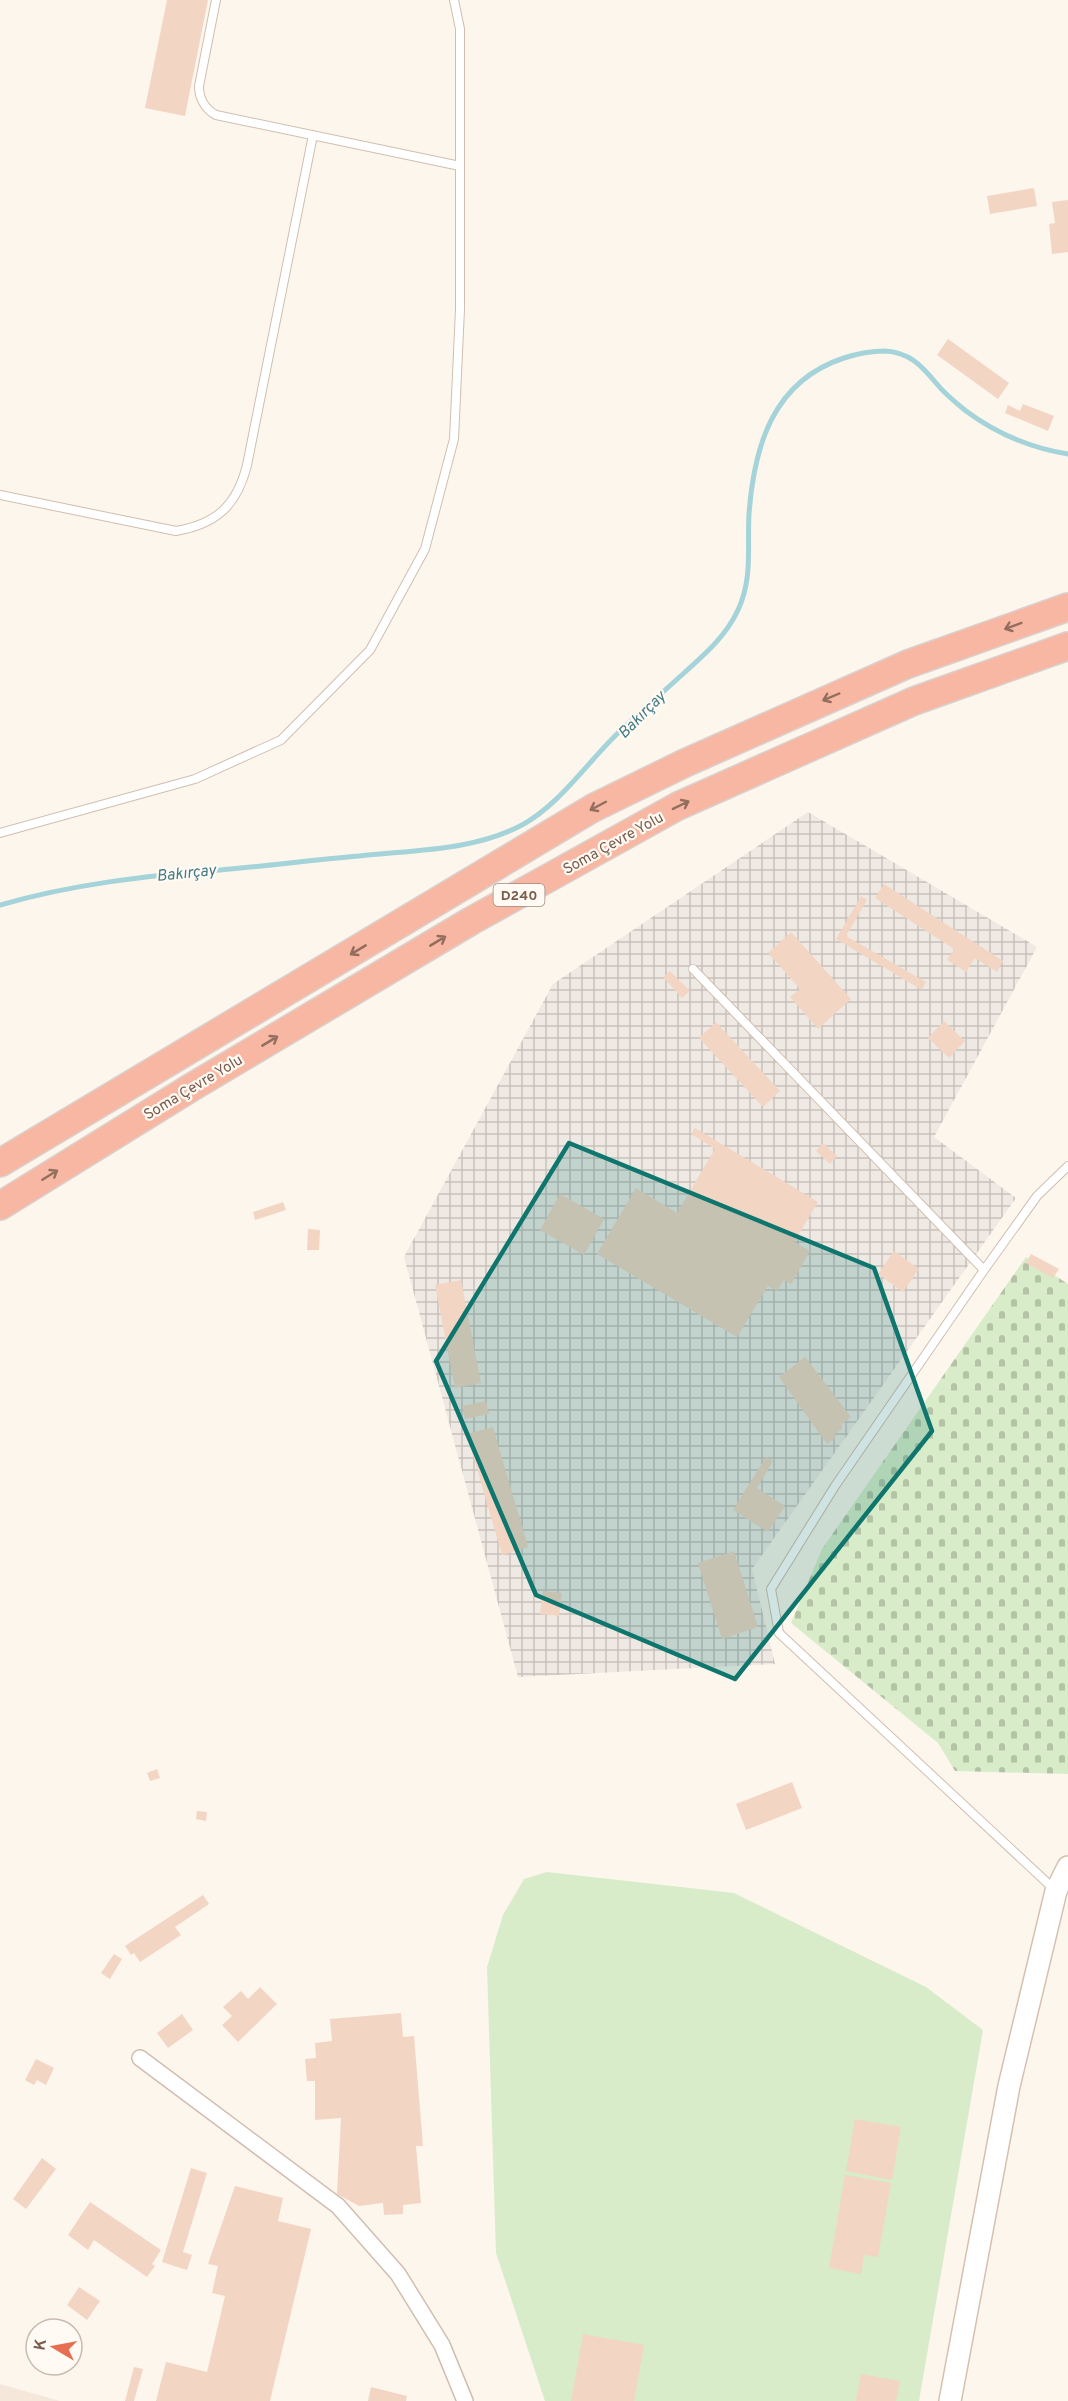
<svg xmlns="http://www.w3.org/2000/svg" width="1068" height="2401" viewBox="0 0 1068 2401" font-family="Overpass,sans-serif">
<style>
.residential{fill:#f5e8da}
.industrial{fill:url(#industrial-grid)}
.cemetery{fill:url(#cemetery-stones)}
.green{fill:#d8ecc9}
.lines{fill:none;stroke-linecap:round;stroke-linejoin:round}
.stream{stroke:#a5d3da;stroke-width:5}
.building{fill:#f3d5c3}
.lane-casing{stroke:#d1beb0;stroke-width:10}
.street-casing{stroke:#d1beb0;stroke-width:18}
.secondary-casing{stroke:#d6c0b0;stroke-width:24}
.highway-casing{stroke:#dad1cd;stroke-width:30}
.lane{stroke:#fff;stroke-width:8}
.street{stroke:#fff;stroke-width:15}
.secondary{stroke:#fff;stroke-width:21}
.highway{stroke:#f7b7a3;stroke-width:27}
.oneway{stroke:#936e5e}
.marked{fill:#0f766e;fill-opacity:0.2;stroke:#0f766e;stroke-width:4.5;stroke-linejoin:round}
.labels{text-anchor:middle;stroke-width:4.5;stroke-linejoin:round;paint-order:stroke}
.shield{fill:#fffaf3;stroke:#a28b7f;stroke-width:1.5}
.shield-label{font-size:14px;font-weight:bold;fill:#7a5c4d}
.street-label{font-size:15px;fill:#7a5c4d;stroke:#fffaf3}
.water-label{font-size:16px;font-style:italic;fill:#437c86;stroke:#fffaf3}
</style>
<defs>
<pattern id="industrial-grid" width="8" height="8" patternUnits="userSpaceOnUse" patternTransform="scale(1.5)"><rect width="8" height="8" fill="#efe9e4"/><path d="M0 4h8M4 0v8" fill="none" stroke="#c7c0bb"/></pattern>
<pattern id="cemetery-stones" width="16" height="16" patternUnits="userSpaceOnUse" patternTransform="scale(1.5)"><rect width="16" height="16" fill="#d8ecc9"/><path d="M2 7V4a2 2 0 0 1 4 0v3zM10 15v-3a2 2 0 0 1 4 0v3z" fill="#b4c2a5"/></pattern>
</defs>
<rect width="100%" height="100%" fill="#fdf6ec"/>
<path class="residential" d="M0,2384L60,2401H0Z"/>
<path class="industrial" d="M808,812L1037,947L934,1137L1016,1198L752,1569L775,1664L518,1677L404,1257L553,984Z"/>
<path class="cemetery" d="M1026,1257L1068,1284V1774L955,1771L938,1743L791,1623L822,1549Z"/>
<path class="green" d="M547,1872L734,1893L926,1987L983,2030L919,2401H545L496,2253L487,1967L503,1915L524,1879Z"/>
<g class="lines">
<path class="stream" d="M0,905C73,884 145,876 220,870C266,866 312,860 359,856C413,850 473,851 522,825C560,804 586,764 617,734C639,713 662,693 684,673C705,654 726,636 738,610C753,578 747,547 749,514C754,446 773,381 844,358C856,354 871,351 885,351C909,352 922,366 936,383C944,393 956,403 966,411C997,434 1031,448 1068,454"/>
</g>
<path class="building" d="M167,0H208L185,116L145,108Z
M1034,188L1037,206L990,214L987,196Z
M1068,200V252L1052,254L1049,224L1055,223L1052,202Z
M948,339L1009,383L998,399L937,355Z
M1023,404L1054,416L1048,431L1005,413L1008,405L1020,411Z
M884,884L1003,961L997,972L975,958L966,972L947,960L954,949L875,898Z
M861,896L867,900L846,936L926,982L922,990L836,939Z
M791,932L851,999L818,1029L790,997L800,989L768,953Z
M670,971L690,991L682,998L663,977Z
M944,1021L965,1041L949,1058L928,1038Z
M716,1022L780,1091L763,1107L699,1038Z
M695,1128L818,1202L794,1242L810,1251L791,1284L784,1280L777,1291L768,1286L737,1337L597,1254L636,1188L677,1213L715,1149L691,1134Z
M823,1143L837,1156L830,1164L816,1151Z
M560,1194L604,1219L584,1255L540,1230Z
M283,1202L286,1210L255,1220L253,1212Z
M308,1229L320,1230L319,1250H307Z
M894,1251L919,1269L903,1292L878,1274Z
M1031,1254L1059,1269L1053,1278L1026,1263Z
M461,1280L481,1383L455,1388L435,1285Z
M805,1357L851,1417L841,1425L843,1428L834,1435L836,1438L827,1444L779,1377Z
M486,1401L489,1414L465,1419L462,1406Z
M493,1427L528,1547L502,1555L467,1434Z
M766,1457L773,1461L757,1488L785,1506L768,1532L733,1510Z
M734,1551L758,1627L722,1639L698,1563Z
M543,1591L562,1593L559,1616L540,1614Z
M157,1769L160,1778L150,1781L147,1773Z
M792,1782L802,1808L746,1830L736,1804Z
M197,1811L207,1812L206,1821L196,1819Z
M203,1895L209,1904L175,1927L181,1935L140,1962L134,1953L131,1955L125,1946Z
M114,1954L122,1959L110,1979L101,1973Z
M260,1987L277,2004L238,2042L222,2025L232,2016L223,2007L241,1991L248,1999Z
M401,2013L403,2037L414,2036L423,2146H416L421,2203L403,2205V2214L384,2215L383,2203L359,2206L337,2194L341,2118L315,2120V2081H307L305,2059L316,2058L315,2043L332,2041L330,2019Z
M182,2014L193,2030L168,2048L157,2033Z
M36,2059L54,2068L46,2085L37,2080L34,2085L25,2080Z
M855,2119L901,2127L892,2180L846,2171Z
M42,2158L56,2169L26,2209L13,2199Z
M191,2168L207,2173L183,2252L192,2255L187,2270L162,2262Z
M845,2175L891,2183L878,2257L864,2255L861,2274L829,2268Z
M235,2186L283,2198L278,2221L311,2229L270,2401H156L166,2362L207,2372L225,2296L212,2293L218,2266L208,2264Z
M90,2202L161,2250L152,2264L155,2266L147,2277L94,2240L88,2250L68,2235Z
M79,2287L100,2301L87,2320L67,2305Z
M583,2334L644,2345L634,2401H571Z
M134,2367L143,2369L134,2401H125Z
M861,2374L900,2381L896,2401H856Z
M371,2387L407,2396L406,2401H368Z"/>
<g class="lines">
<g class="lane-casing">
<path id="lane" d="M216,0L199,86C199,98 205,109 216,115L460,166
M0,495L176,531C217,524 237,505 247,465L313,135
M0,833L195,779L281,740L370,650L425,549L454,439L460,309V29L454,0
M693,969L984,1270
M1055,1890L779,1633L771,1589L835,1486L984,1270L1037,1196L1068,1166"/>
</g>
<g class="street-casing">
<path id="street" d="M140,2058L338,2206L398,2274L442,2345L465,2401"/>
</g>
<g class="secondary-casing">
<path id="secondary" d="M950,2401L1009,2086L1056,1891L1068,1867"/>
</g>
<g class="highway-casing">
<path id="highway" d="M0,1163L593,808L685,763L908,664L1068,607
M0,1206L192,1087L471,921L678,806L914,701L1068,646"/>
</g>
<use href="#lane" class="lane"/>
<use href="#street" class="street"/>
<use href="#secondary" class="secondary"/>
<use href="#highway" class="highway"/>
</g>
<defs><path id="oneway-shaft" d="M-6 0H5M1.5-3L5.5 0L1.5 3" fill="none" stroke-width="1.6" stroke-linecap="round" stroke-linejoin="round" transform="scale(1.5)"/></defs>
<g class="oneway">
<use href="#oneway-shaft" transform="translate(1013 626) rotate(160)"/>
<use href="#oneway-shaft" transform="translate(831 697) rotate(157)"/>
<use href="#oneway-shaft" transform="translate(681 805) rotate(-26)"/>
<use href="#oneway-shaft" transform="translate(598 806) rotate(152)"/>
<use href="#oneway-shaft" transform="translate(438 941) rotate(-31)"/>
<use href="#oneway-shaft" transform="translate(358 950) rotate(149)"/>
<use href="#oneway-shaft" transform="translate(270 1041) rotate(-31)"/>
<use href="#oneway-shaft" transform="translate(50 1175) rotate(-32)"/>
</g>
<path class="marked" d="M569,1143L874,1268L932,1431L735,1679L536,1595L436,1361Z"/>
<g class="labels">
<rect class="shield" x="493.5" y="884" width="51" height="22" rx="4.5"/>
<g class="shield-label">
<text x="519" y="900">D240</text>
</g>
<g class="street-label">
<text transform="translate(613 843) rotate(-29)" y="5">Soma Çevre Yolu</text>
<text transform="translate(193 1087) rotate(-31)" y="5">Soma Çevre Yolu</text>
</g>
<g class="water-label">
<text transform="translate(641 714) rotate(-45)" y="6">Bakırçay</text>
<text transform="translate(186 872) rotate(-6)" y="6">Bakırçay</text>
</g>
</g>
<g transform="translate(54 2347) rotate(280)"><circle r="28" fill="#fffaf3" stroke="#cabbb1" stroke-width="1.5"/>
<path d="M0-4.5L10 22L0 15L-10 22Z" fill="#e76f51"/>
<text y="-9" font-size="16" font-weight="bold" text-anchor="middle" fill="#7a5c4d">K</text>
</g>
</svg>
